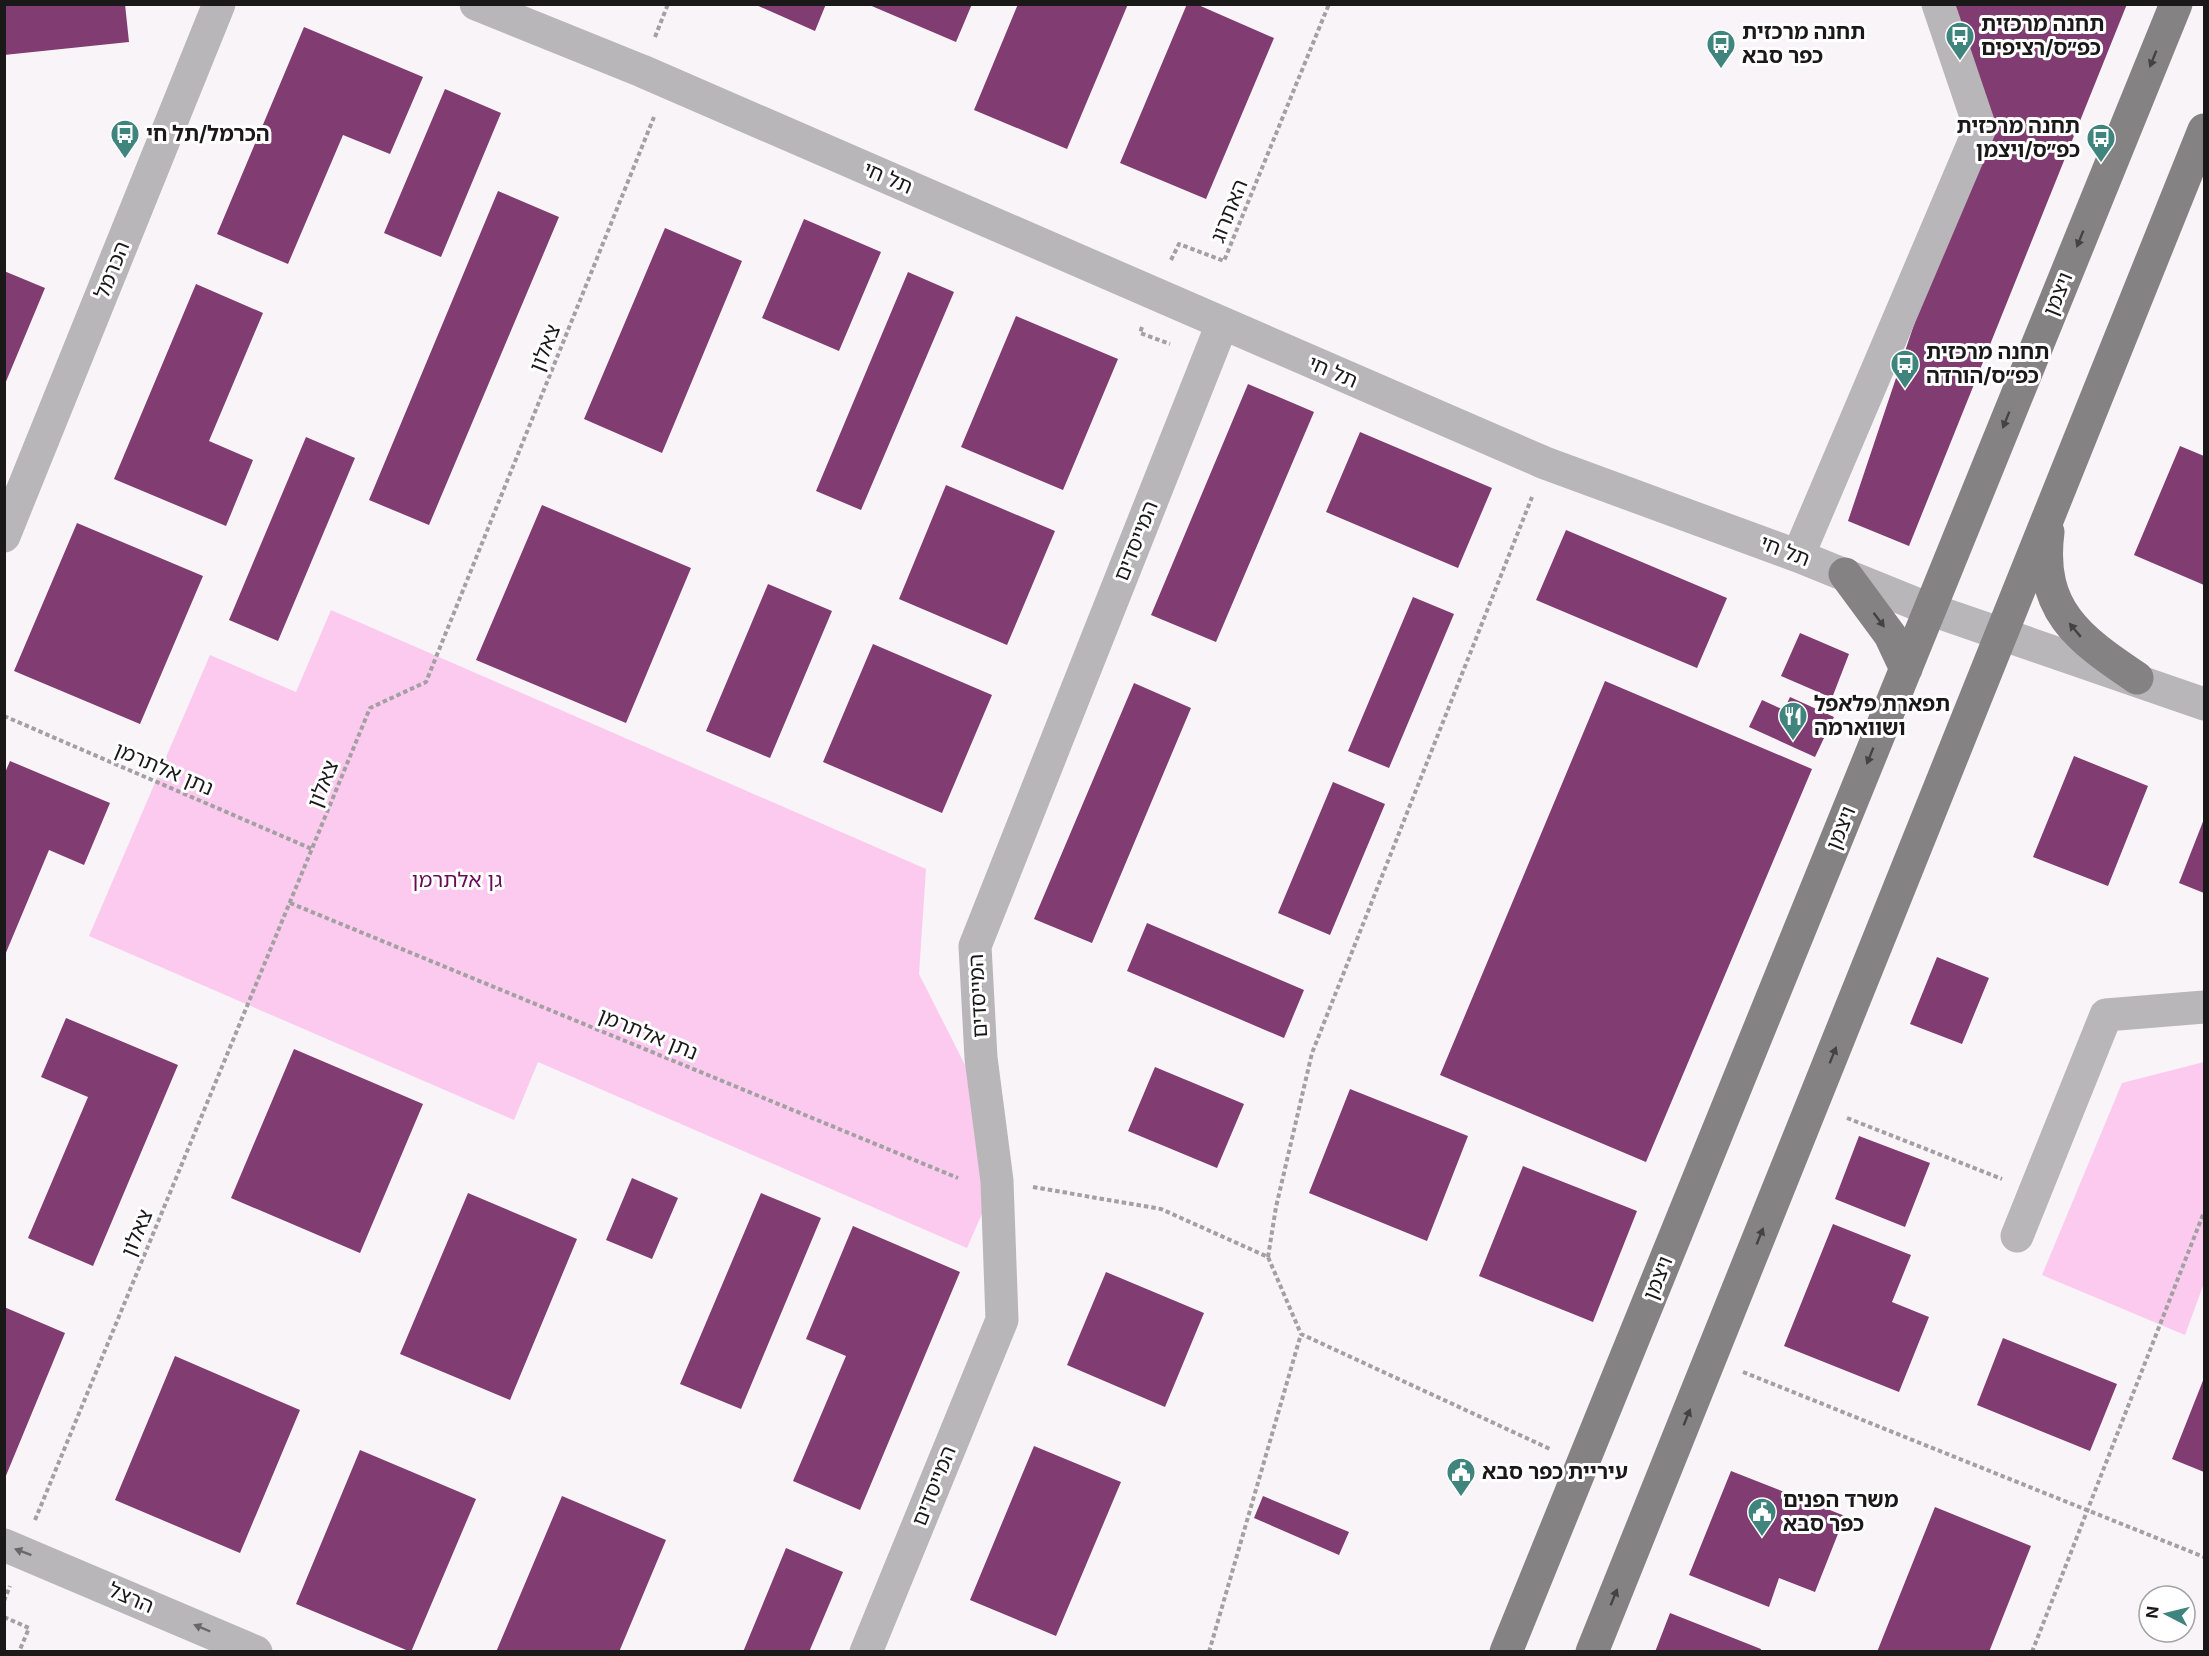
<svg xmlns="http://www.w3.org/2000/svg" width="2209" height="1656" viewBox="0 0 2209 1656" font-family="Inter,'Noto Sans Hebrew',sans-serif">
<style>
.green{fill:#fccaee}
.building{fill:#813c72}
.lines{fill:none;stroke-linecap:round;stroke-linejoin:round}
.path{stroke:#a3a0a2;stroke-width:4;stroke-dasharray:4.5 3;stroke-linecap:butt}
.minor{stroke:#b8b6b8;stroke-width:33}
.major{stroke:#858284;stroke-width:33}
.oneway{fill:#454244}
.oneway2{fill:#696768}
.labels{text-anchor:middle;stroke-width:6;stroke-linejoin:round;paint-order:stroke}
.poi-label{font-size:21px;font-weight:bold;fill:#1a1819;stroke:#fff;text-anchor:start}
.street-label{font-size:21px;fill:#1a1819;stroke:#fff}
.park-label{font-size:21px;fill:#670a58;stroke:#fff}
</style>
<rect width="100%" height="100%" fill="#f8f4f7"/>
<path class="green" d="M331,610L926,869L919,974L1009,1152L967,1248L538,1062L514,1120L89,936L210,655L296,692Z
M2204,1062V1283L2185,1335L2042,1275L2122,1083Z"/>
<path class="building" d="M4,4H125L129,42L4,55Z
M754,4H826L815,31Z
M867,4H972L956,42Z
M1018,4H1128L1067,149L974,110Z
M1187,4H1196L1274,38L1206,199L1120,163Z
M1944,4H2127L1909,546L1848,521L1980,128Z
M304,27L423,77L390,154L343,135L288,264L217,234Z
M445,89L501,113L441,257L384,233Z
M498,191L559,217L429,525L369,500Z
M804,219L881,252L839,351L762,318Z
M665,228L742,261L662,453L584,419Z
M4,271L45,288L5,384H4Z
M908,272L954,292L861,510L816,491Z
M196,284L263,313L209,441L253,460L226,526L114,479Z
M1016,316L1118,359L1063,490L961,447Z
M1248,384L1314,412L1216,642L1151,615Z
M1360,432L1492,488L1458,568L1326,512Z
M306,437L355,458L278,641L229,620Z
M2180,446L2204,456V585L2134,555Z
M946,485L1055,531L1007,645L899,599Z
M542,505L691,568L626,723L476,660Z
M77,523L203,576L140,724L14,671Z
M1566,530L1727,598L1697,668L1536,600Z
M768,584L832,611L770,758L706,731Z
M1413,597L1454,614L1389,768L1348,751Z
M1800,633L1849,654L1832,698L1781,676Z
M873,644L992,695L942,813L823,762Z
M1605,681L1812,769L1646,1162L1440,1075Z
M1134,683L1191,708L1092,943L1034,919Z
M1790,697L1834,717L1815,757L1749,727L1762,700L1784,710Z
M2074,756L2148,786L2108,886L2033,857Z
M10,761L110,803L84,865L49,850L5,955L4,775Z
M1333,782L1385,804L1330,935L1278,913Z
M2204,819V893L2179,883Z
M1147,923L1304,990L1284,1038L1127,971Z
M1937,957L1989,978L1962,1044L1910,1024Z
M66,1018L178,1065L93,1266L28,1238L88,1097L41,1077Z
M294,1049L423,1104L360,1253L231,1198Z
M1155,1067L1244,1104L1217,1168L1128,1131Z
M1350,1089L1468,1136L1427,1241L1309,1193Z
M1859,1136L1930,1163L1905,1227L1835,1199Z
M1523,1166L1637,1211L1593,1322L1479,1276Z
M632,1178L678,1198L652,1259L606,1240Z
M468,1193L577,1239L510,1400L400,1354Z
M761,1193L821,1218L741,1409L680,1384Z
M1833,1224L1911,1255L1892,1302L1929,1317L1899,1392L1784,1346Z
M853,1226L960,1272L860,1510L793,1481L846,1356L806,1339Z
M1106,1272L1204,1313L1165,1407L1067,1365Z
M4,1307L65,1333L5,1478H4Z
M2003,1338L2117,1384L2090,1451L1977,1405Z
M175,1356L300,1410L240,1553L115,1500Z
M2204,1378V1472L2172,1459Z
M1034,1446L1121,1482L1056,1636L970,1600Z
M360,1450L476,1499L411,1652L296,1604Z
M1731,1471L1845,1516L1815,1592L1779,1578L1769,1607L1689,1575Z
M562,1496L666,1540L619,1652H496Z
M1263,1496L1349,1532L1339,1555L1254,1518Z
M1935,1507L2031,1546L1989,1652H1877Z
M786,1548L843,1572L809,1652H743Z
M1670,1613L1761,1649L1760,1652H1655Z"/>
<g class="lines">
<path class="path" d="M655,37L668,4
M1171,260L1179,244L1224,261L1329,4
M1142,327L1140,333L1170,344
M4,716L312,849
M290,903L958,1178
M1847,1118L2002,1179
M1033,1187L1161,1209L1268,1257L1301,1334L1550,1449
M1268,1257L1276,1207L1312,1053L1532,497
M1743,1372L2204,1557
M35,1520L370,708L426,682L654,117
M4,1601L10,1586
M4,1617L29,1628L19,1652
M1209,1652L1301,1334
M2032,1652L2204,1212"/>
<path class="minor" d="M476,4L642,71L1545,463L1798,556L1929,609L2204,704
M4,536L219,4
M1798,556L1980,128L1938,4
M2017,1236L2106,1015L2204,1007
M4,1545L256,1652
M866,1652L1002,1320L997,1181L981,1058L975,946L1222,324"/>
<path class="major" d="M2048,532C2038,610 2079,639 2137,678
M1845,574L1890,635L1906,669
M1506,1652L2176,4
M1592,1652L2204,130"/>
</g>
<defs><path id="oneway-solid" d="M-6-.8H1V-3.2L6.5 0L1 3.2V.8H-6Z" transform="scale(1.5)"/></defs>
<g class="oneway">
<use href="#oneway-solid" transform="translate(2153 59) rotate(112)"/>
<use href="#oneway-solid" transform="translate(2080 239) rotate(112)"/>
<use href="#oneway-solid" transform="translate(2006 420) rotate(112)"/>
<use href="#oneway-solid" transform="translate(1879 620) rotate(53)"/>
<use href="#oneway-solid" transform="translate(2075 630) rotate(-130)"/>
<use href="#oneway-solid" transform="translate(1870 756) rotate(112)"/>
<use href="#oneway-solid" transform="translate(1833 1055) rotate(-68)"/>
<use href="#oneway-solid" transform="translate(1760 1236) rotate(-68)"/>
<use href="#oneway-solid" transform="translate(1687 1417) rotate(-68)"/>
<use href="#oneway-solid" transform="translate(1614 1597) rotate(-68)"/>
</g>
<g class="oneway2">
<use href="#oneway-solid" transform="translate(23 1552) rotate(-159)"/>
<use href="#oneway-solid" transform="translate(202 1628) rotate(-157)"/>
</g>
<defs>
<g id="bus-pin" transform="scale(1.5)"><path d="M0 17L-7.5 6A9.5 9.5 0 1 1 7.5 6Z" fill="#3f857e" stroke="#fff"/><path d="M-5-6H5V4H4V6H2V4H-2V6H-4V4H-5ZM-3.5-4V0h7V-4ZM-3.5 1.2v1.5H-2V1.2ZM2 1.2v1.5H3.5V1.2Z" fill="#fff"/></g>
<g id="restaurant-pin" transform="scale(1.5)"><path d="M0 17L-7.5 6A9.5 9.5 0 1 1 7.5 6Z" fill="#3f857e" stroke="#fff"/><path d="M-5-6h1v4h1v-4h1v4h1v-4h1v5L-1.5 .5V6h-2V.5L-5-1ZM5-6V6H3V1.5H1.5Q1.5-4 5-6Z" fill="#fff"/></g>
<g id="civic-pin" transform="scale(1.5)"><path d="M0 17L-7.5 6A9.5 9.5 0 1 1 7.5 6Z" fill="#3f857e" stroke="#fff"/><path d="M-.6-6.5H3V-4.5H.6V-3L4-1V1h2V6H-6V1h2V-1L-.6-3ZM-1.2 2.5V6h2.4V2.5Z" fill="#fff"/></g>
</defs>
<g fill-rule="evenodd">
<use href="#bus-pin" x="1960" y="36"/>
<use href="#bus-pin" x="1721" y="44"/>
<use href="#bus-pin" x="125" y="134"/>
<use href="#bus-pin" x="2101" y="138"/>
<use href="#bus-pin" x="1905" y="364"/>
<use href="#restaurant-pin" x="1793" y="716"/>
<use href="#civic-pin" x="1461" y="1472"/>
<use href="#civic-pin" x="1762" y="1512"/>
</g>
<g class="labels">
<g class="poi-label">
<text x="1981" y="31">תחנה מרכזית<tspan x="1981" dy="24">כפ״ס/רציפים</tspan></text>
<text x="1742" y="39">תחנה מרכזית<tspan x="1742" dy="24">כפר סבא</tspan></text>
<text x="2080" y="133" text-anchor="end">תחנה מרכזית<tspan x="2080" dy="24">כפ״ס/ויצמן</tspan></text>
<text x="146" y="141">הכרמל/תל חי</text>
<text x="1926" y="359">תחנה מרכזית<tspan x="1926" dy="24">כפ״ס/הורדה</tspan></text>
<text x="1814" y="711">תפארת פלאפל<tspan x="1814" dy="24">ושווארמה</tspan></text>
<text x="1482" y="1479">עיריית כפר סבא</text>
<text x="1783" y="1507">משרד הפנים<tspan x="1783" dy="24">כפר סבא</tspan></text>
</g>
<g class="street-label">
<text transform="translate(888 178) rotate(23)" y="7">תל חי</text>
<text transform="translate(1229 211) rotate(-68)" y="7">האתרוג</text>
<text transform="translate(112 270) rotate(-68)" y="7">הכרמל</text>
<text transform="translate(2058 294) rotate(-68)" y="7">ויצמן</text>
<text transform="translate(545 348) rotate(-68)" y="7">צאלון</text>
<text transform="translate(1333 372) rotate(23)" y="7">תל חי</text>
<text transform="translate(1136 541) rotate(-68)" y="7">המייסדים</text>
<text transform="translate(1785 551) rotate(21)" y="7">תל חי</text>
<text transform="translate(164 769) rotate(23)" y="7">נתן אלתרמן</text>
<text transform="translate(323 784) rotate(-68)" y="7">צאלון</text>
<text transform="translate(1841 828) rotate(-68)" y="7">ויצמן</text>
<text transform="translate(978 996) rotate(-93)" y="7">המייסדים</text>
<text transform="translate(648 1034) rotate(22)" y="7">נתן אלתרמן</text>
<text transform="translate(137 1233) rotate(-67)" y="7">צאלון</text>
<text transform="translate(1658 1278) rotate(-68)" y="7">ויצמן</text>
<text transform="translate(934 1486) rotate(-68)" y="7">המייסדים</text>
<text transform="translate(131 1598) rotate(23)" y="7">הרצל</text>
</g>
<g class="park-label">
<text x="457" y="887">גן אלתרמן</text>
</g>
</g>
<rect width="2209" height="1656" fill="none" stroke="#1a1819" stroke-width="12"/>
<g transform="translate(2167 1614) rotate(277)"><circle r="28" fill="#ffffff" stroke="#a3a3a3" stroke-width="1.5"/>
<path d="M0-4.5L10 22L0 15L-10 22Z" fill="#3f857e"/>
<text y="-9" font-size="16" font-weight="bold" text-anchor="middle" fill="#1a1819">N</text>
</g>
</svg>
